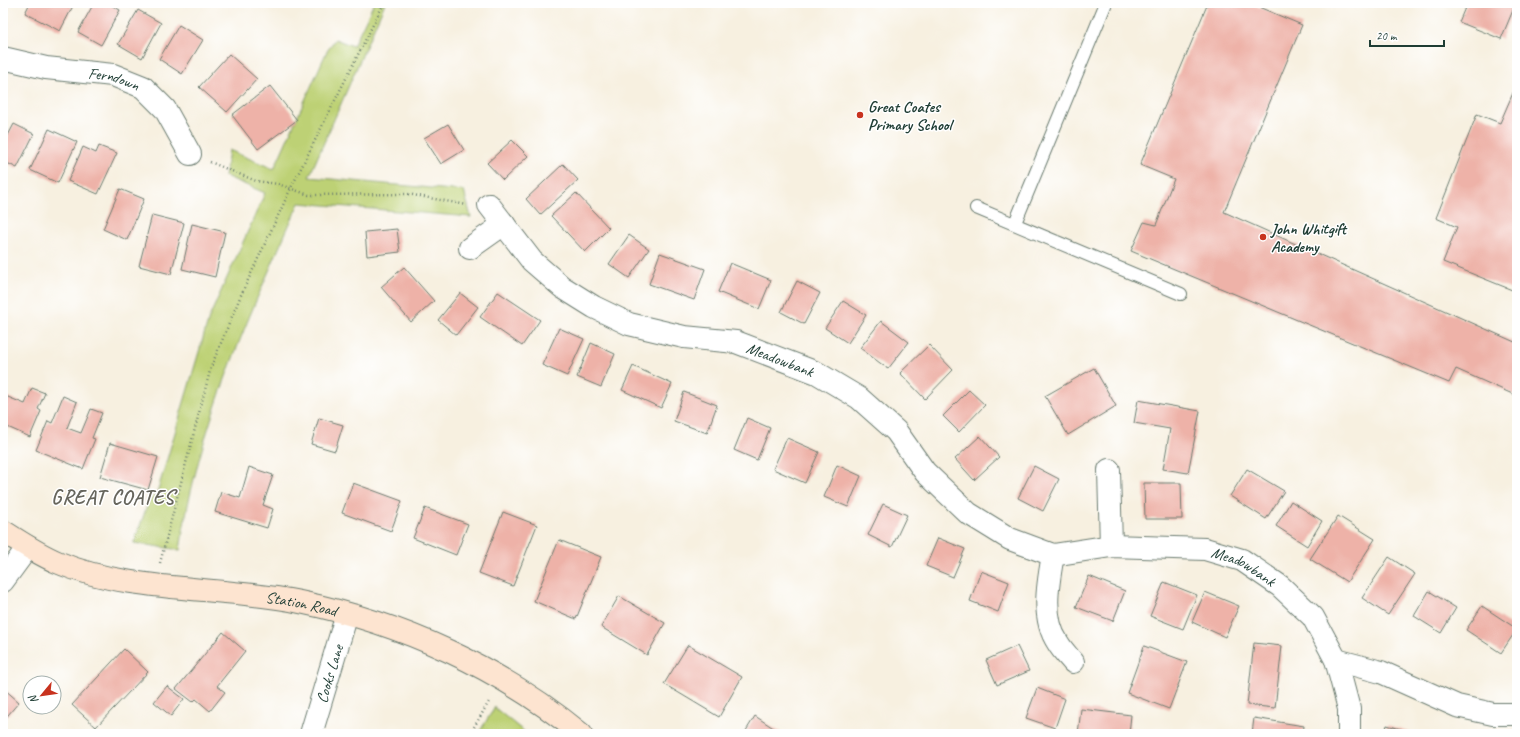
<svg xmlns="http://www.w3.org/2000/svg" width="1520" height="737" viewBox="0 0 1520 737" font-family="Caveat,sans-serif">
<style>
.green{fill:#bdd175;stroke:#6e8754}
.building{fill:#eeb2a8}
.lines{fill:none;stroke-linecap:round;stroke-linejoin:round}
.lane-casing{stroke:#6b7c70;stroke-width:14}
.street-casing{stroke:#6b7c70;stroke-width:24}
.secondary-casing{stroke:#6b7c70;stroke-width:24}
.path{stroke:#6b7c70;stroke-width:2.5;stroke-dasharray:1 3;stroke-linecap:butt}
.lane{stroke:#fff;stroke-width:12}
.street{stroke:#fff;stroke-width:22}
.secondary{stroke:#fde4d0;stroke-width:22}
.poi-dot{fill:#c8321e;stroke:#fff;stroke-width:1.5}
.labels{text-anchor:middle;stroke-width:3;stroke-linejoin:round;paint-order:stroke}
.street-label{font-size:16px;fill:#1f3d34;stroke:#fff}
.poi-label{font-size:16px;font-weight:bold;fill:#1f3d34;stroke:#fff;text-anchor:start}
.district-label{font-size:20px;font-weight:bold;letter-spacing:1px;fill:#67665d;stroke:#fff}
</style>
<rect width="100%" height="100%" fill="#fff"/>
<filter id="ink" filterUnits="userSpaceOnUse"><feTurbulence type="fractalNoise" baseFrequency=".025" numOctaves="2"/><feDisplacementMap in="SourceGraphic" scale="8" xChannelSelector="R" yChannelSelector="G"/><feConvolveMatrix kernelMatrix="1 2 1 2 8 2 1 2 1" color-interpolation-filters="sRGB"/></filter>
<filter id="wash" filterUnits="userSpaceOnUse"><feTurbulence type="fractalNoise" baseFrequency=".012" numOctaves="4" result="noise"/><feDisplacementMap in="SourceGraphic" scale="16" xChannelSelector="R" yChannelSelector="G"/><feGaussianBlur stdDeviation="0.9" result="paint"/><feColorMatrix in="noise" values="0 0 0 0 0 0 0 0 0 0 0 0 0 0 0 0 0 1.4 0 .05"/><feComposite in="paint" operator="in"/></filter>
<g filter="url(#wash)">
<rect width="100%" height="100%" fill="#f7f0e0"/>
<path class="green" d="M374,3H385L309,177L464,191L471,217L299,203C250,313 197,429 180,550L134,543L148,503L157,493L209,318L265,193L225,176L229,150L274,169L326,53L335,39L353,46Z
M495,707V708L527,734H478Z"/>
<g id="blocks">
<path class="building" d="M30,3H66L73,6L60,31L25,13Z
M94,3H107L120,10L101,45L78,32Z
M1208,3H1249L1302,25L1224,212L1517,343V396L1456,369L1449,383L1131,251L1144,222L1156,225L1174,179L1140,165Z
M1467,3H1516L1501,39L1459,22Z
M138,10L161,23L142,58L118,44Z
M179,25L203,40L182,74L159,59Z
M229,54L257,79L227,112L199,87Z
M270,86L297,120L258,149L232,115Z
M1516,86H1517V292L1443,262L1457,227L1436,218L1477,114L1500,123Z
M14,124L34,134L17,168L3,161V145Z
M448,124L464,150L441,164L424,138Z
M49,129L77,142L58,183L30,170Z
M512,140L528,156L503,180L487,163Z
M99,146L117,153L98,194L68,181L83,147L96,153Z
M563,164L578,180L540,215L526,199Z
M120,189L144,199L127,240L103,229Z
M576,193L609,228L585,252L551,216Z
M152,215L184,223L171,274L139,266Z
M192,224L225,232L215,277L182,269Z
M397,229L400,252L367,256L365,232Z
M629,235L649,249L629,278L609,264Z
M660,253L705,269L694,300L649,284Z
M730,263L771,280L759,309L718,292Z
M404,267L434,301L411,322L381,287Z
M797,281L820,293L804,324L781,312Z
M498,292L540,320L522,346L480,317Z
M460,293L478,307L456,335L438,320Z
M843,301L866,315L848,343L825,328Z
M881,321L909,342L888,369L860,348Z
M559,328L584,339L567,376L542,365Z
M591,343L615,354L601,387L577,377Z
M929,345L953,370L925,399L900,373Z
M633,366L672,384L661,408L622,390Z
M1094,368L1116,406L1068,435L1045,396Z
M32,388L45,393L38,409L41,411L30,437L3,425V395L25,404Z
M969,390L985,405L959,432L943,416Z
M684,392L717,405L707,433L674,421Z
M63,396L77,402L67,428L81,433L91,409L102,413L92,438L95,439L83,469L36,450L48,421L52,423Z
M1138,400L1200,411L1188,473L1163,469L1170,429L1134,423Z
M319,418L343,425L335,451L311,444Z
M747,418L770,428L757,460L734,450Z
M980,436L999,457L974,480L955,459Z
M787,438L819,452L805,483L773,469Z
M110,443L158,457L148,490L100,477Z
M837,465L861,476L848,507L824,497Z
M1034,466L1059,479L1043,511L1018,498Z
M249,467L273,475L263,505L273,509L267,528L215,512L221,492L240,498Z
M1247,469L1284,491L1266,519L1230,496Z
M353,483L402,501L391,531L342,513Z
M1144,483H1181L1182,519H1145Z
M1291,501L1322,521L1307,546L1276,526Z
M883,504L907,515L892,547L868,535Z
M425,508L468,524L456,555L413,538Z
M503,512L537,525L513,586L479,573Z
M1338,516L1375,539L1347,582L1310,559Z
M938,538L965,549L953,577L926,566Z
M559,540L601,557L576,619L534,601Z
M1389,557L1415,574L1388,615L1362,598Z
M981,571L1009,582L998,612L970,601Z
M1089,576L1125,591L1113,621L1076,607Z
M1164,582L1197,595L1183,629L1150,616Z
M1429,591L1456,608L1441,633L1414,616Z
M1205,592L1239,606L1225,637L1192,622Z
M619,596L665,623L647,655L601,627Z
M1482,606L1517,629L1501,653L1466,630Z
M223,632L245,651L217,686L225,692L210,711L196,699L193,702L176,689Z
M1254,643L1282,646L1275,708L1247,705Z
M688,645L742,677L719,717L664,684Z
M1017,646L1029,671L997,685L986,660Z
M1144,646L1187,662L1169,709L1127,693Z
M124,649L148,672L96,727L72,705Z
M167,686L184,699L171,716L154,702Z
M3,688L19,702L3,721Z
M1037,688L1065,699L1055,728L1026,718Z
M1081,709L1131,715L1129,734H1078Z
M755,716L778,731L784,734H744Z
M1254,718L1304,726L1303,734H1252Z
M1387,725L1411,732L1410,734H1384Z"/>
</g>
</g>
<g filter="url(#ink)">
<use href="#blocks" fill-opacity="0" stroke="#6b7c70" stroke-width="1"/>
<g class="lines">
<g class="lane-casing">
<path id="lane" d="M976,208L1181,294
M1015,223L1106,3"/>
</g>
<g class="street-casing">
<g id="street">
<path id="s1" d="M3,58L46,68L113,75L143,87L165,109L190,154"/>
<path id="s2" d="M489,205L532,261L562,287L594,307L629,324L684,337L736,342L817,373L859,398L896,431L925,472L968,513L1010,539L1053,555L1111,546L1205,549L1242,560L1280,586L1313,617L1336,660L1349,709V734"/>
<path d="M470,248L504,224"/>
<path d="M1109,470L1111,546"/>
<path d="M1053,555C1048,583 1041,618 1058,643C1062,650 1068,656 1073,662"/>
<path d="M3,581L28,547"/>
<path d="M1336,660L1381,672L1457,706L1493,714H1517"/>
<path id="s3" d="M311,734L347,614"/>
</g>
</g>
<g class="secondary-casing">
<g id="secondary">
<path id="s4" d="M3,531C20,542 38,554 57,562C129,593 223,586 300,602C402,623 501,668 581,734"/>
</g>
</g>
<path class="path" d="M210,162L256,181L278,184L309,195L408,194L467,205
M160,563L211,367L241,295L291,188L384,3
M470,734L490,700"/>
<use href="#lane" class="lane"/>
<use href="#street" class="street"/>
<use href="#secondary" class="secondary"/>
</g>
</g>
<g class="poi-dot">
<circle cx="860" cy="115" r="4"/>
<circle cx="1263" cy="237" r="4"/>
</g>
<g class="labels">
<g class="street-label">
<text dy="6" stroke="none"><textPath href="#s1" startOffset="113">Ferndown</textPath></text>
<text dy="6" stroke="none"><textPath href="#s2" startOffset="343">Meadowbank</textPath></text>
<text dy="6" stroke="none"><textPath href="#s2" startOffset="881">Meadowbank</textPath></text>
<text dy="6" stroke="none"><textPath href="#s4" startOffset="311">Station Road</textPath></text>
<text dy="6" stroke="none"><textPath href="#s3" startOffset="63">Cooks Lane</textPath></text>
</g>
<g class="poi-label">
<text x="868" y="112">Great Coates<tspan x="868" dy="18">Primary School</tspan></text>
<text x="1271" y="234">John Whitgift<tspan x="1271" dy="18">Academy</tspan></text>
</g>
<g class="district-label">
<text x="113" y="504">GREAT COATES</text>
</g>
</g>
<rect width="1520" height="737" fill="none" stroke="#fff" stroke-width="16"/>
<g transform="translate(42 695) rotate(241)"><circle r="19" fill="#ffffff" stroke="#a5b1ae"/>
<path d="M0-3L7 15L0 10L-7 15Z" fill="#c8321e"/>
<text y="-6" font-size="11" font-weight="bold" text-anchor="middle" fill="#1f3d34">N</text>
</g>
<path d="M1370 40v6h74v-6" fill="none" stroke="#1f3d34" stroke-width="2"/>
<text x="1376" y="40" font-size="12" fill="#1f3d34" stroke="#ffffff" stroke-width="3" paint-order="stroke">20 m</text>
</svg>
